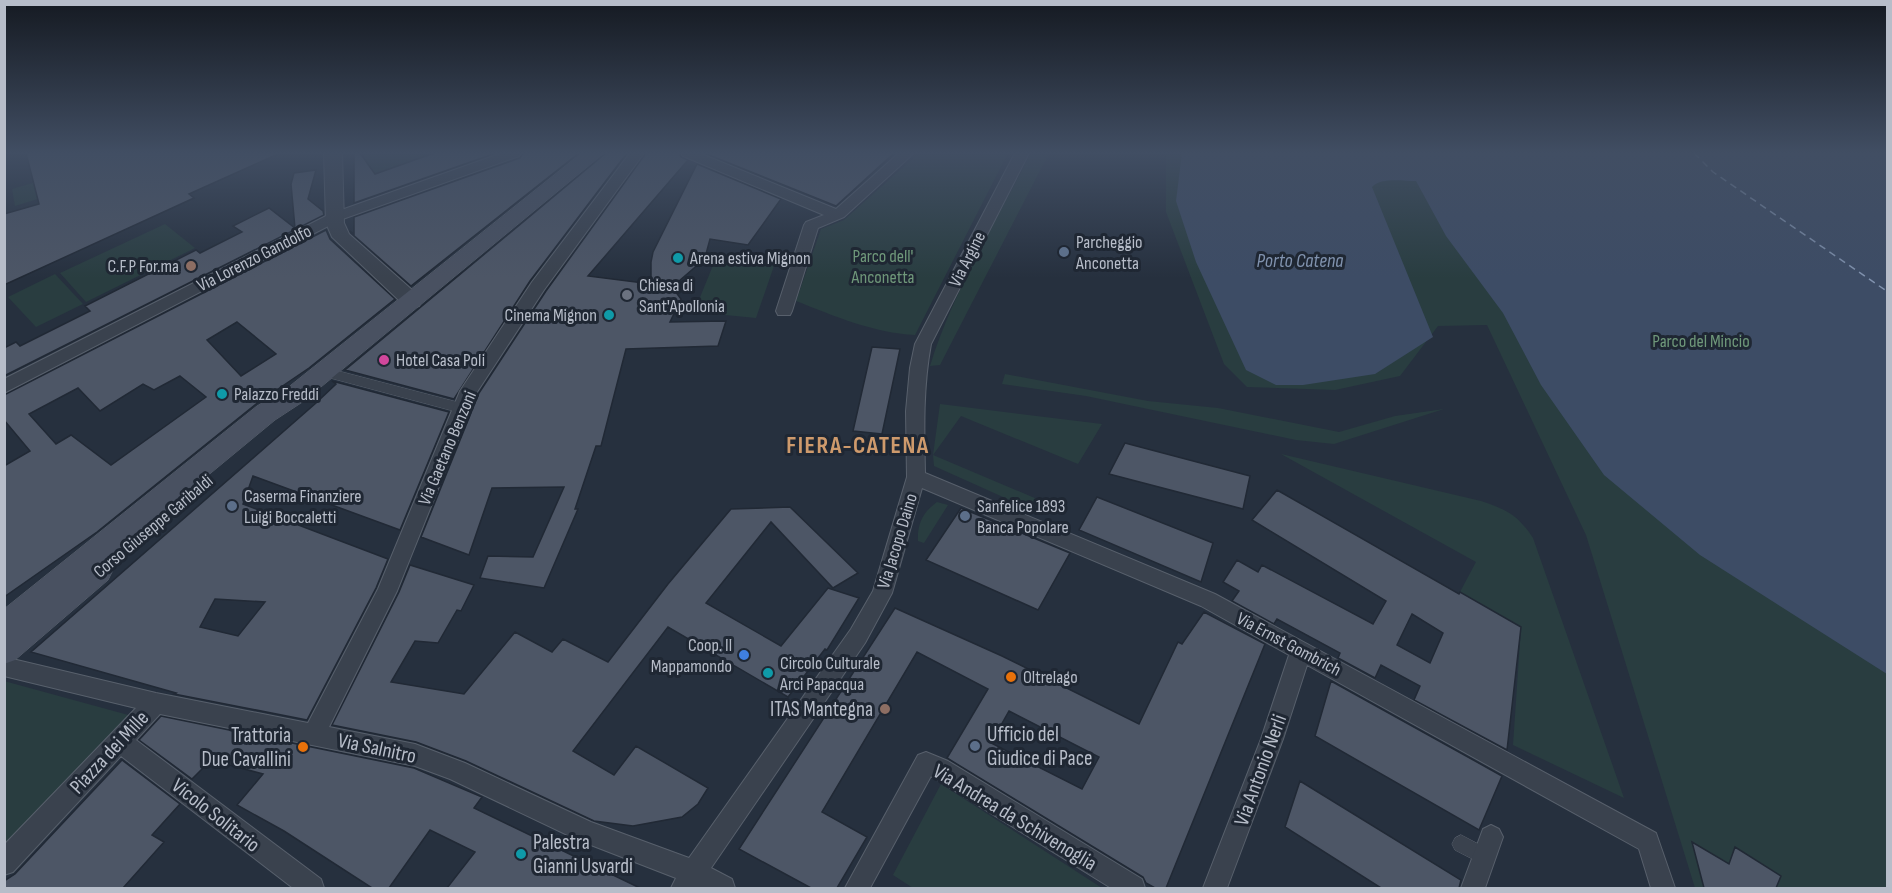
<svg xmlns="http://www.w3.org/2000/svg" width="1892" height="893" viewBox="0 0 1892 893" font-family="'Sofia Sans Condensed',sans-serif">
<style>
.green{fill:#293d40}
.water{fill:#3d4c65}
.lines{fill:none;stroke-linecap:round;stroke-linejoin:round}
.ferry{stroke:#8092ae;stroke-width:1.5;stroke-dasharray:7 5;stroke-linecap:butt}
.building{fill:#4d5666;stroke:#212935;stroke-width:1.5;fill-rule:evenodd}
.pedestrian-casing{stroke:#58606c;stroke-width:1}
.minor-casing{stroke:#58606c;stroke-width:2}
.tertiary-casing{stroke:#58606c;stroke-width:2}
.secondary-casing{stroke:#58606c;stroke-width:1}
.pedestrian{fill:#3a424e;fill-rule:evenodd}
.minor{fill:#3a424e;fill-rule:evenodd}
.tertiary{fill:#3a424e;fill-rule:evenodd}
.secondary{fill:#495161;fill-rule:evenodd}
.service-dot{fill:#5c6f8a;stroke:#1f2733;stroke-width:2}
.culture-dot{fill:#0f9aa8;stroke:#1f2733;stroke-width:2}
.education-dot{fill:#8d6e63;stroke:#1f2733;stroke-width:2}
.worship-dot{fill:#6b7280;stroke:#1f2733;stroke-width:2}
.hotel-dot{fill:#d1479c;stroke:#1f2733;stroke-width:2}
.shop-dot{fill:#3f7fe0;stroke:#1f2733;stroke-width:2}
.food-dot{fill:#e8710a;stroke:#1f2733;stroke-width:2}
.labels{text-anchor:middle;stroke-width:6;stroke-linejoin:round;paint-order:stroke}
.poi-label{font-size:18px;fill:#b7bdc9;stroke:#1f2733;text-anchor:start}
.park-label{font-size:18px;fill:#6f987a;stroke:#1f2733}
.street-label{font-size:18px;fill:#b7bdc9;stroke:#1f2733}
.water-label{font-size:20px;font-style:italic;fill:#8092ae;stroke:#1f2733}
.near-poi-label{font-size:21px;fill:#b7bdc9;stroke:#1f2733;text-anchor:end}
.near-street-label{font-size:21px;fill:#b7bdc9;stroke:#1f2733}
.district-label{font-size:24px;font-weight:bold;letter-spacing:1.5px;fill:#ce9a6c;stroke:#1f2733}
</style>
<rect width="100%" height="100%" fill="#26303e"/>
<path class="green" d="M363,153H434L375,174L365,161Z
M919,153H1008L915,335C874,333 834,316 796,301L821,229L844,220Z
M1031,153L1048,155L940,365L930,366C953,291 996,222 1031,153Z
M1166,153H1887V888H1695L1586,535L1487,325L1438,326L1400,376L1335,390L1247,387L1224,364L1166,212Z
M74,171L77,187L15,206L12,189Z
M165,224L195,248L86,302L60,273Z
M716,258L775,263L756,318L694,312Z
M55,274L83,304L36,327L8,297Z
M1005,374L1148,401L1218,408L1339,432L1395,416L1444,409L1334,444L1296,440L1086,396L1002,384Z
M940,404L1102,424L1078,464L961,416L933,455L1037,499L1032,510L934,466L933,455Z
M1281,454L1481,501C1507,510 1517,514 1533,538L1624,798L1513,745L1521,627L1460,592L1476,562Z
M937,502L948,505L924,543L918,541C917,524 923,512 937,502Z
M4,681L132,716L4,849Z
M941,784L1102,888H913L893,875Z"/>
<path class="water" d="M1182,153H1887V674L1700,555L1604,475L1541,385L1503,313L1446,236L1416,181C1404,181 1380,177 1372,187L1433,337L1375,374L1303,385H1276L1246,370L1196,262L1176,201Z"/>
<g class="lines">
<path class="ferry" d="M1694,153L1713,172L1888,292"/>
</g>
<path class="building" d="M26,153H280L189,194L194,198L4,285V214L39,204Z
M354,153H360L375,174L434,153H496L354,203Z
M523,153H579L411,286L351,233L350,231L354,234V217L520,158Z
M606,153H627L530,281L454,399L345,370Z
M646,153H679L681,157L688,160L588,276L651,284V262L653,252L697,164L781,199L748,245L710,239L706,254L701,262L672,287L681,299L670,322L726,321L718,346L626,349L601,446H596L575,509H578L544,588L480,578L488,556L533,557L564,487L492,488L469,555L421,537L479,393L546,291Z
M704,153H894L836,206Z
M316,170L308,199L323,211L324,215L4,376V348L16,342L20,346L90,311L85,306L196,250L200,253L242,232L233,226L269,208L295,228L291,184L294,173Z
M326,230L330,239L395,299L309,368L256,404L97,532L4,597V466L30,451L4,420V395ZM237,322L276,354L241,376L207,340ZM180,376L206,397L111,465L71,435L56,444L29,414L78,388L100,411L143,384L154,390Z
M872,347L900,349L882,434L853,431Z
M332,381L449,412L400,530L253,476L243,504L388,559L376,588L307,720L174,694L176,693L31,652L316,403L336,384ZM215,599L265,602L238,636L200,627Z
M1125,443L1250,476L1243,509L1109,474Z
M1277,490L1459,594L1460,592L1521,627L1507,750L1414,700L1420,686L1381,665L1375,678L1338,658L1340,653L1277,619L1274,624L1232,601L1239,591L1223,582L1237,560L1258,572L1262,565L1373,624L1386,601L1252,520ZM1412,614L1443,633L1430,663L1397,645Z
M1097,497L1213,543L1201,582L1079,530Z
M790,507L858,573L833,588L771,522L706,603L781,646L828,588L859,598L827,650L825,649L788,697L668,627L573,751L614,775L636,746L708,788L698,804L682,817L633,826L594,821L466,761L416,742L332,725L399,592L410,565L474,585L461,611L457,610L438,643L415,641L391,682L464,694L515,632L552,652L563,639L608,662L668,584L731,509Z
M961,508L1070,553L1038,610L926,560Z
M895,608L1002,656L1139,724L1178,642L1182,644L1204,612L1265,644L1166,888H1155L1146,883L1143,877L947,758L988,689L917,652L822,812L867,837L837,888H811L739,849ZM1009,711L1099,757L1082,789L991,743Z
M1331,681L1502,776L1479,830L1315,736Z
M161,716L414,768L482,797L474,808L640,888H447L475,852L430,830L389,888H372L284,831L237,805L263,774L211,760L192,779L139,740Z
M122,760L180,804L152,835L164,842L123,888H4V881L15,874Z
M1300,781L1461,880L1459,888H1381L1285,827Z
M1692,842L1729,864L1735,847L1781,876L1776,888H1704Z"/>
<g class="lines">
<g class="pedestrian-casing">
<path id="pedestrian" d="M323,367L461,403L468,408L461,413L319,375L317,372Z
M1461,835L1490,850L1493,856L1490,862L1484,865L1455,850L1452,844L1455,838Z"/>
</g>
<g class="minor-casing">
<path id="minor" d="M502,153H521L519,156L340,220L4,393V379L330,214Z
M630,153H644L544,290L477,392L397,591L329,727L415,744L465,763L591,822L689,858L851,629L873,591L907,477L906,411L910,368L915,344L1015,153H1029L931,344C923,387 924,429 925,473L1215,594L1656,833L1675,888H1651L1639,849L1307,665L1283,739L1227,888H1203L1261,739L1289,655L1201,606L922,488L892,593L865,643L711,868L732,879L735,888H671L676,878L578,840L450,779L415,766L160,714L136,740L321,879L324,888H293L121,756L13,872L4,875V845L136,708L4,676V657L156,693L308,723L378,589L460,391L532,282Z
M681,153H699L836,209L899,153H914L844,217L818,228L792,311L790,315H778L776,311L804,225L806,222L824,215L683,156Z
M926,752L948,761L1142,879L1145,888H1111L931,776L870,888H845L918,755Z
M1491,825L1499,829L1503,837L1485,888H1461L1483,829Z"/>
</g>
<g class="tertiary-casing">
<path id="tertiary" d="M324,153H342L344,223L349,234L419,296L422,301L419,306L412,308L405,306L332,237L326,223Z"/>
</g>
<g class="secondary-casing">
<path id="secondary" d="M582,153H604L304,401L275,420L103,562L108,564L112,572L108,580L15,660L4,664V609L257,406L286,389Z"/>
</g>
<use href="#pedestrian" class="pedestrian"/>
<use href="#minor" class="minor"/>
<use href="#tertiary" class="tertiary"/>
<use href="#secondary" class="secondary"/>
</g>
<linearGradient id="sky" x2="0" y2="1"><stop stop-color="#151a22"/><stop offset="0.55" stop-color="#414e63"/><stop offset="1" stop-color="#414e63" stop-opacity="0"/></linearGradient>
<rect width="1892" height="278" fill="url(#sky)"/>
<g class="service-dot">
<circle cx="1064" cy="252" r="6"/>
<circle cx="232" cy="506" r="6"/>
<circle cx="965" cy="516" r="6"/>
<circle cx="975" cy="746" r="6"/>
</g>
<g class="culture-dot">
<circle cx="678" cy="258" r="6"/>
<circle cx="609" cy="315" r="6"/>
<circle cx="222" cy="394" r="6"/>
<circle cx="768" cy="673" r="6"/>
<circle cx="521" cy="854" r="6"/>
</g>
<g class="education-dot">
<circle cx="191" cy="266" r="6"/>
<circle cx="885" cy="709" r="6"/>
</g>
<circle class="worship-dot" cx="627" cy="295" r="6"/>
<circle class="hotel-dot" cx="384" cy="360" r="6"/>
<circle class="shop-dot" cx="744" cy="655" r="6"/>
<g class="food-dot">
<circle cx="1011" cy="677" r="6"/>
<circle cx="303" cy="747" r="6"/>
</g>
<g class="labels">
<g class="poi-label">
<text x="1076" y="248">Parcheggio<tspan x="1076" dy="21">Anconetta</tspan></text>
<text x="690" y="264">Arena estiva Mignon</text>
<text x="179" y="272" text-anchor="end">C.F.P For.ma</text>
<text x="639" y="291">Chiesa di<tspan x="639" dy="21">Sant'Apollonia</tspan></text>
<text x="597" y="321" text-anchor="end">Cinema Mignon</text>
<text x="396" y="366">Hotel Casa Poli</text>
<text x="234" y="400">Palazzo Freddi</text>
<text x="244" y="502">Caserma Finanziere<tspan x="244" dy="21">Luigi Boccaletti</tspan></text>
<text x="977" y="512">Sanfelice 1893<tspan x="977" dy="21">Banca Popolare</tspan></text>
<text x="732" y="651" text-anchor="end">Coop. Il<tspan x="732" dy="21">Mappamondo</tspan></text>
<text x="780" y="669">Circolo Culturale<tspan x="780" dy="21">Arci Papacqua</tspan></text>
<text x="1023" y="683">Oltrelago</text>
</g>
<g class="park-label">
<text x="883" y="262">Parco dell'<tspan x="883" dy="21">Anconetta</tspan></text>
<text x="1701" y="347">Parco del Mincio</text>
</g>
<g class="street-label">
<text transform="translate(254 258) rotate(-27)" y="6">Via Lorenzo Gandolfo</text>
<text transform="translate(967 259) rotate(-63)" y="6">Via Argine</text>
<text transform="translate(447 448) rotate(-67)" y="6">Via Gaetano Benzoni</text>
<text transform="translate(153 526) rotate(-40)" y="6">Corso Giuseppe Garibaldi</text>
<text transform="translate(897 541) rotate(-73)" y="6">Via Jacopo Daino</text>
<text transform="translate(1289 644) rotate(28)" y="6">Via Ernst Gombrich</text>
</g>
<g class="water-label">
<text x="1300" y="267">Porto Catena</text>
</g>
<g class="near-poi-label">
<text x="873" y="716">ITAS Mantegna</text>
<text x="987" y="741" text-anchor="start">Ufficio del<tspan x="987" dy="24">Giudice di Pace</tspan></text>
<text x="291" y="742">Trattoria<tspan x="291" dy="24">Due Cavallini</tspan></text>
<text x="533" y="849" text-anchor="start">Palestra<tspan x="533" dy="24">Gianni Usvardi</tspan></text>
</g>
<g class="near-street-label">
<text transform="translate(377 748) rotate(12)" y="7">Via Salnitro</text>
<text transform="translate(109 752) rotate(-47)" y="7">Piazza dei Mille</text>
<text transform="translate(1260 770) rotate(-70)" y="7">Via Antonio Nerli</text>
<text transform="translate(216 815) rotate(38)" y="7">Vicolo Solitario</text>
<text transform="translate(1015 817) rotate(31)" y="7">Via Andrea da Schivenoglia</text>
</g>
<g class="district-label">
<text x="858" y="453">FIERA-CATENA</text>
</g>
</g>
<rect width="1892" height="893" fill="none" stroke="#b7bdc9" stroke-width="12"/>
</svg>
